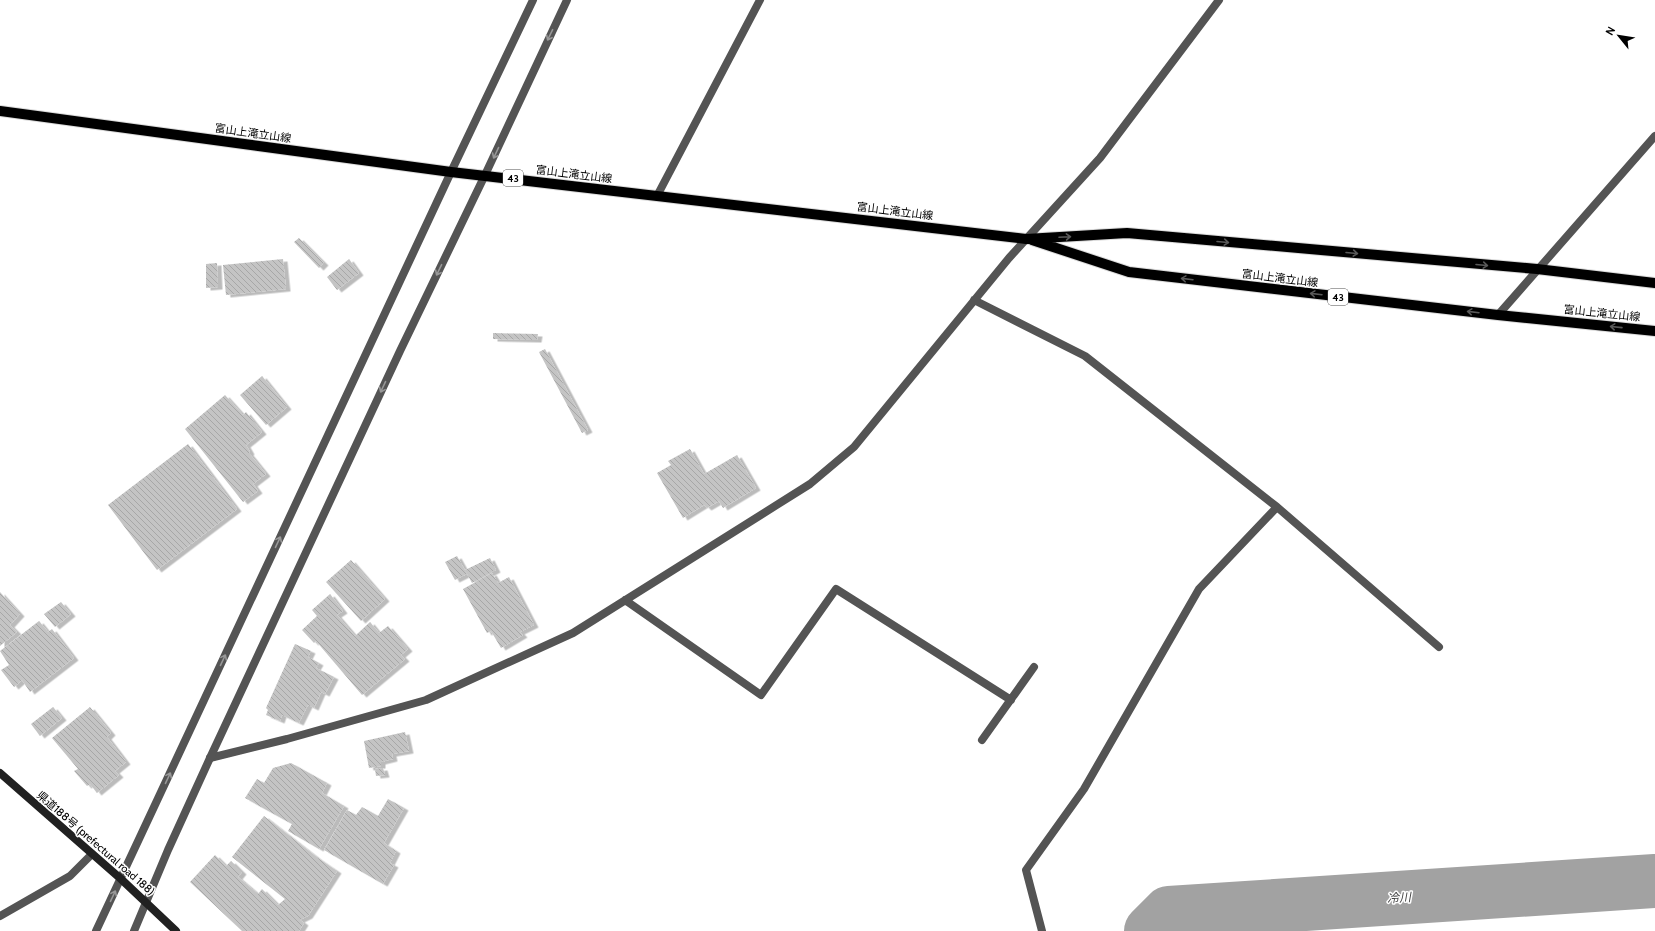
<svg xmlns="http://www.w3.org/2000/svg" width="1655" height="931" viewBox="0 0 1655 931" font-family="Cabin,'Noto Sans JP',sans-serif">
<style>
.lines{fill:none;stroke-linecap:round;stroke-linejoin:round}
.river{stroke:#a2a2a2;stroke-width:54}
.building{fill:url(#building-back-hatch);filter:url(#shadow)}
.primary-casing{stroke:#dbdbdb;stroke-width:12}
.minor{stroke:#545454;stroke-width:8}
.tertiary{stroke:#545454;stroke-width:8}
.secondary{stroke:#212121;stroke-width:8}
.primary{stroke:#000;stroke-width:10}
.oneway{stroke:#989898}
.oneway2{stroke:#595959}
.labels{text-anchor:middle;stroke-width:3;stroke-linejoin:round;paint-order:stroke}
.shield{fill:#fff;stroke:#4c4c4c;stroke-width:1}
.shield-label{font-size:10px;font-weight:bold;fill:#000}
.street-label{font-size:11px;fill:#000;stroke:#fff}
.water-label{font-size:12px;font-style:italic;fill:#434343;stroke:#fff}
</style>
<defs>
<pattern id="building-back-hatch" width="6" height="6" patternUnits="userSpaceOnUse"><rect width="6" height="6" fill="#c4c4c4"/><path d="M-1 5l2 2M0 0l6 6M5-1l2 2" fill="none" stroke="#a7a7a7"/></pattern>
<filter id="shadow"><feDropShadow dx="4.5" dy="2.5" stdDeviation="0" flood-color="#0004"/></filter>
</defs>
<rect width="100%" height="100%" fill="#fff"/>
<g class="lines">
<path class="river" d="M1151,931L1169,913L1655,881"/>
</g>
<path class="building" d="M299,238L324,263L319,268L294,242Z
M283,259L286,289L226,295L223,265Z
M349,259L359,273L337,290L327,277Z
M217,263L218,287L206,288V264Z
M493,333L538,334L537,340L493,339Z
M545,349L588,430L582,433L539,352Z
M262,376L287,407L266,425L240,395Z
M225,395L243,415L246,412L262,432L246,445L250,452L249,453L266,474L253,484L258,491L243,502L185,429Z
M188,444L237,509L157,570L108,505Z
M690,449L704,474L737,455L756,488L723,508L719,501L707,508L704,505L683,518L657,473L671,465L668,461Z
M457,556L467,574L455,580L445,562Z
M490,558L496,570L472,583L465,570Z
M351,560L385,599L361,621L326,582Z
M492,573L498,583L509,577L534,625L520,632L523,635L501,648L491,631L487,633L463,589Z
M0,592L20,614L10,625L17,632L0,646Z
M330,594L343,611L337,615L355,636L370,622L379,633L388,626L408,649L401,655L405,659L362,695L316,641L314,643L302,630L317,616L312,610Z
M61,602L71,614L55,627L44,614Z
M39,621L48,632L52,629L74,658L30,692L22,680L14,687L1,670L9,665L0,651Z
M295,644L311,651L308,657L319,663L316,668L334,677L325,694L321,692L314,708L308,705L299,723L282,715L280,721L266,715L268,710L266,708Z
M53,707L62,718L40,736L31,724Z
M90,707L111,733L107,737L126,762L115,771L119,775L97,793L90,784L87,786L74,771L78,769L52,738Z
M405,732L409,751L392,754L393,759L381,762V766L369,768L364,741Z
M291,763L327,783L322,793L344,806L319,849L288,831L292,824L245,798L257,779L264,783L273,768Z
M383,768L385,775L376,776L375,769Z
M388,799L404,808L384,843L396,851L390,863L394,865L383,884L324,850L347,810L356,815L362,807L378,816Z
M264,816L318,858L337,871L308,916L300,920L304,923L299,931H242L190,882L215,855L226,866L231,861L242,872L238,877L258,894L262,889L278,905L285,899L232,857Z"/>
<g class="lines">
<g class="primary-casing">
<path id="primary" d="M0,111L451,172L1026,239L1127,233L1537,269L1655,283
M1032,240L1129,272L1498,315L1655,331"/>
</g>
<path class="minor" d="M657,196L760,0
M974,300L1085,356L1277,507L1439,647
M1498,315L1655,136
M625,600L761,695L836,589L1011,700
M982,740L1034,667
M210,758L287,739L426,700L573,633L810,484L854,447L1009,258L1100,158L1219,0
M0,916L70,876L92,854
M1042,931L1026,870L1084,789L1199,589L1277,507"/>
<path class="tertiary" d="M96,931L451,172L533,0
M134,931L168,850L210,758L400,351L485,175L567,0"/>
<path class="secondary" d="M0,773L121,879L176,931"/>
<use href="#primary" class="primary"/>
</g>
<defs><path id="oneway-shaft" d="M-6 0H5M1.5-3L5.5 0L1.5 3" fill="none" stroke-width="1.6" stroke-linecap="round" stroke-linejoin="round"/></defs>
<g class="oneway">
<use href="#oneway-shaft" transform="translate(550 35) rotate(116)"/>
<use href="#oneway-shaft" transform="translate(496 153) rotate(115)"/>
<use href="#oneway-shaft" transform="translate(439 270) rotate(116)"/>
<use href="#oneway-shaft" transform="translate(383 387) rotate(115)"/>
<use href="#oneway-shaft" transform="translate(278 542) rotate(-65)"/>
<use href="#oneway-shaft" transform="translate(223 660) rotate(-65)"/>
<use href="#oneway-shaft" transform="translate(168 778) rotate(-65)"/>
<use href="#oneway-shaft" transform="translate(113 896) rotate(-65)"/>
</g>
<g class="oneway2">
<use href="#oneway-shaft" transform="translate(1065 237) rotate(-3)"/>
<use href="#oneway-shaft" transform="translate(1223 242) rotate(5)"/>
<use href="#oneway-shaft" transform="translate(1352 253) rotate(5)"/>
<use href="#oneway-shaft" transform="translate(1482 265) rotate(5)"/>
<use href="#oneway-shaft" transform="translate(1187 279) rotate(-173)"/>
<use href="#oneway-shaft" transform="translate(1316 294) rotate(-173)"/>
<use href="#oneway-shaft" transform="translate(1473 312) rotate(-173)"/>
<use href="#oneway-shaft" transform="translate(1616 327) rotate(-174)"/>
</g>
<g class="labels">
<g class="shield">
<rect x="503" y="170" width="20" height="16" rx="3"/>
<rect x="1328" y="289" width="20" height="16" rx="3"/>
</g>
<g class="shield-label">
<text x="513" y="182">43</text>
<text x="1338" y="301">43</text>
</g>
<g class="street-label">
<text transform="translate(253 133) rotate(8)" y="4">富山上滝立山線</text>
<text transform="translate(574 174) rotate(7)" y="4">富山上滝立山線</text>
<text transform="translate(895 211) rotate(7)" y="4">富山上滝立山線</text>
<text transform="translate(1280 278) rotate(7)" y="4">富山上滝立山線</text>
<text transform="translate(1602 313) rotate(6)" y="4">富山上滝立山線</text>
<text transform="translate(96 843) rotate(41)" y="4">県道188号 (prefectural road 188)</text>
</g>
<g class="water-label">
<text transform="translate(1399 898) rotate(-4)" y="4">冷川</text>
</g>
</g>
<g transform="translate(1619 36) rotate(300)" stroke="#ffffff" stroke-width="3" paint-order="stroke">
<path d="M0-3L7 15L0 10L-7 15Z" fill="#000000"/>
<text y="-6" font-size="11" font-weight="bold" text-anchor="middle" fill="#000000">N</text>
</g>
</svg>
